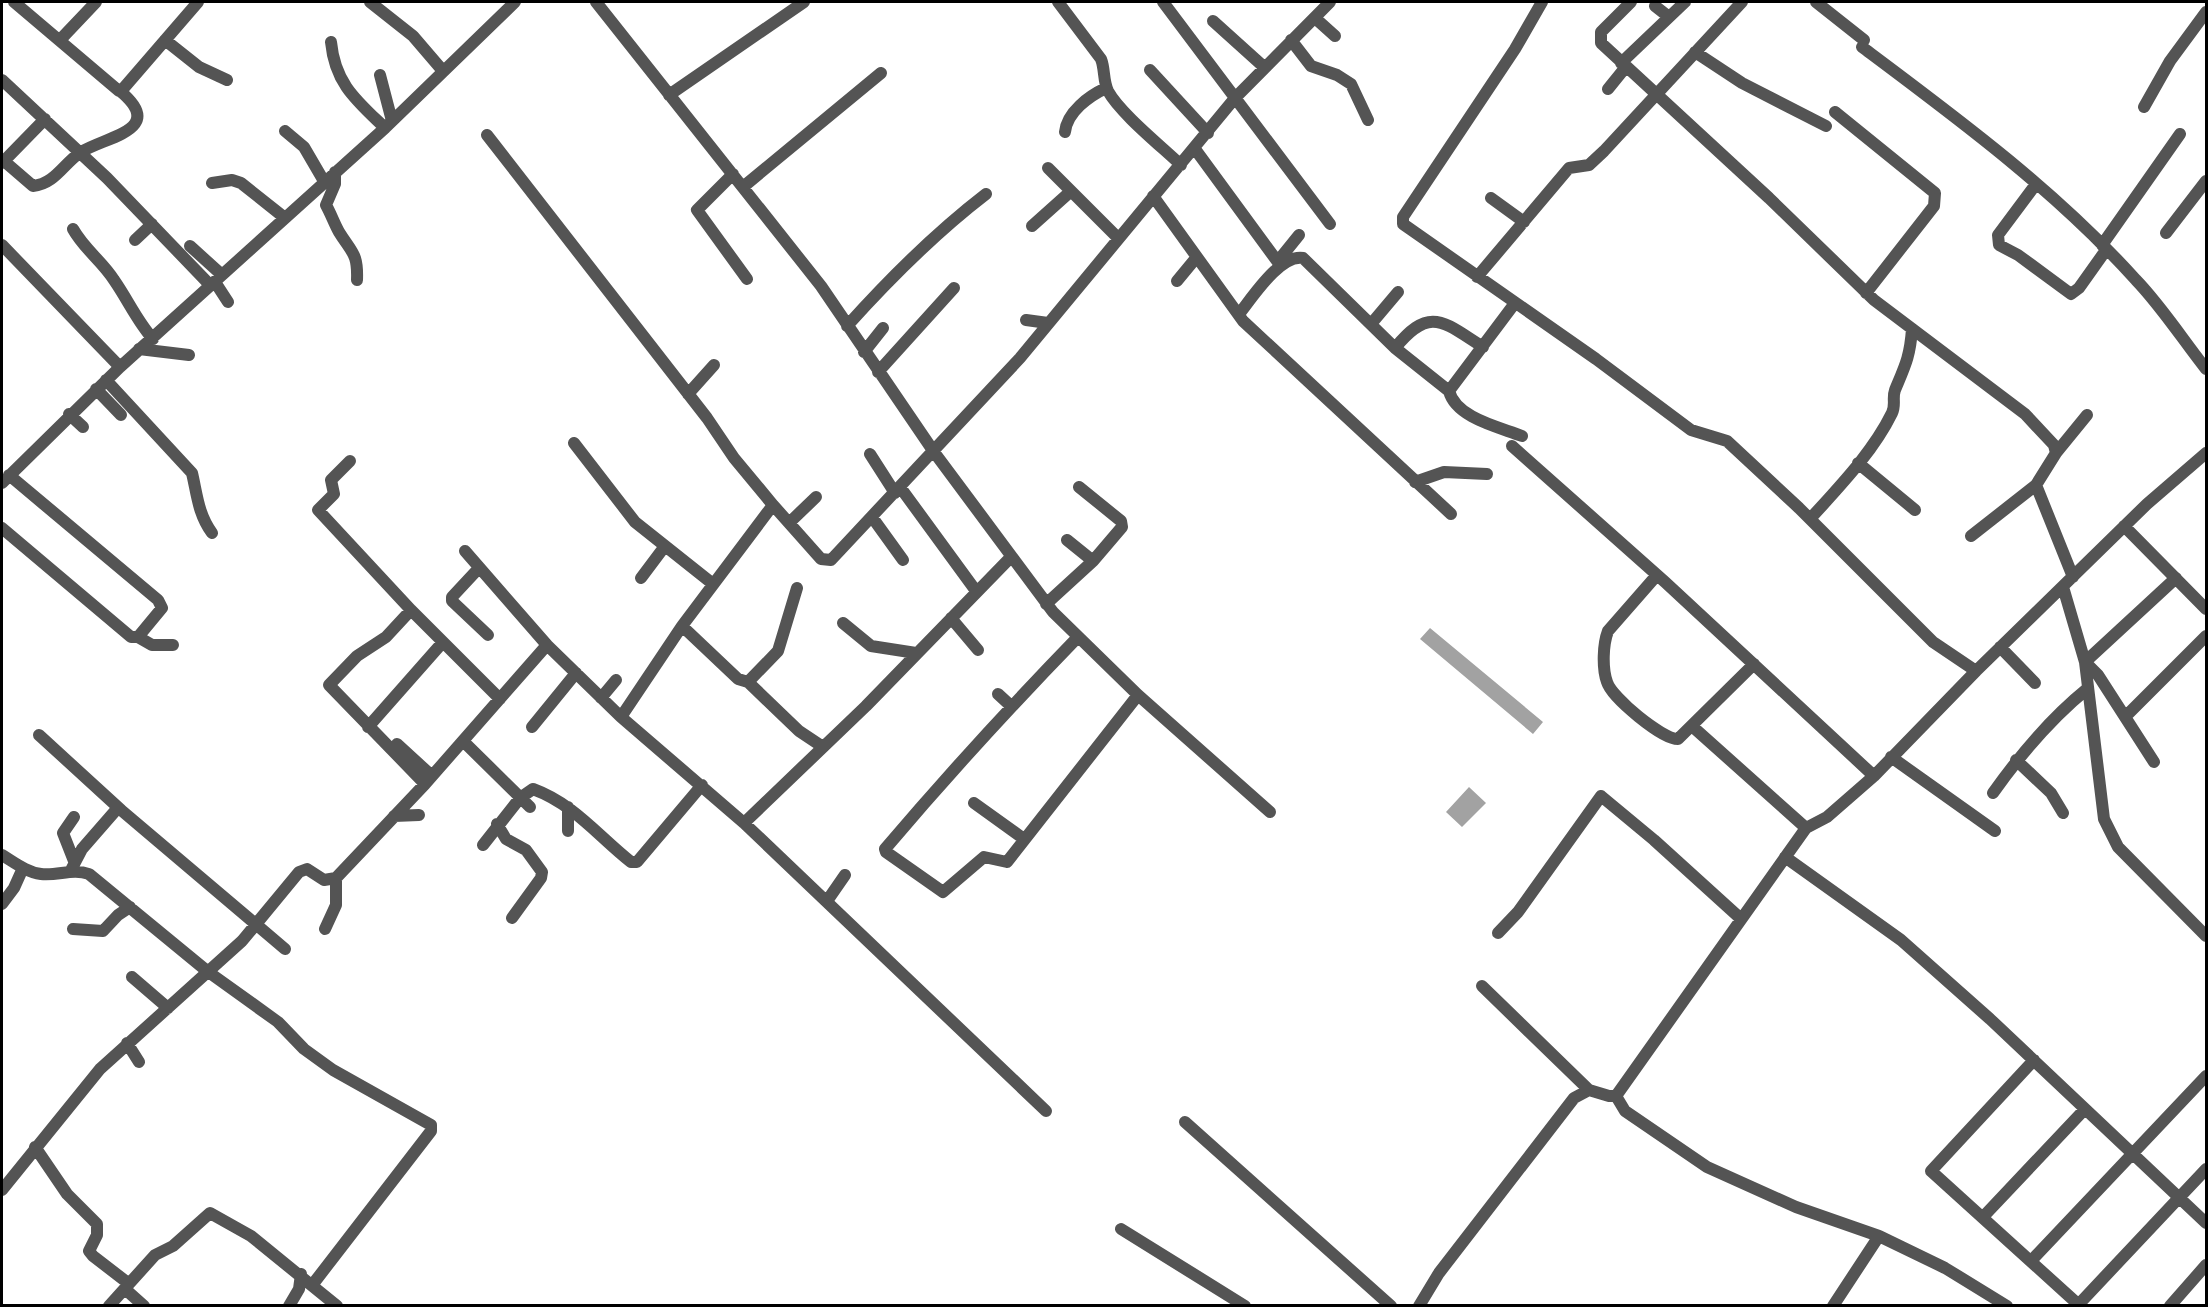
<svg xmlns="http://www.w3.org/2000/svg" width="2208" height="1307" viewBox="0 0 2208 1307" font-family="Mulish,sans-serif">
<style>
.water{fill:#a2a2a2}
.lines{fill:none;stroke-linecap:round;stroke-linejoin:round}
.minor{stroke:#545454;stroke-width:12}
</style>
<rect width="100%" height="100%" fill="#fff"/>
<path class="water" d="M1430,628L1543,722L1533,734L1420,639Z
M1469,787L1486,803L1462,827L1446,812Z"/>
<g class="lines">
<path class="minor" d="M14,2L119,91L122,90L198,2
M370,2L413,36L443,71
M596,2L821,286L934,452L1053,612L1138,695L1270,812
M1058,2L1101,59C1105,69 1103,81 1108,91C1120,113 1161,146 1181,165
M1163,2L1330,224
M1542,2L1515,49L1403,217V224L1596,359L1691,430L1727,441L1799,508L1933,642L1976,671
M1631,2L1601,32V43L1769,198L1874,300L2025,414L2054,445L2056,453L2036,485L1971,536
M1816,2L1864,40
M1655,6L1669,17
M1315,18L1335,36
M1213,21L1264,67
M60,40L96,2
M165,40L199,67L227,80
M1291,40L1311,66L1337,75L1351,84L1368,120
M331,42C335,84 357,101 385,128
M1862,47C1957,118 2056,191 2136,280C2162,307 2183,340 2206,369
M1695,52L1742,83L1826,126
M1621,63L1685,2
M1150,70L1208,133
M380,75L392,121
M2,80L107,178L210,285
M1608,89L1625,68
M669,95L804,2
M2144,107L2170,61L2206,12
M1835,112L1935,193L1934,206L1866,293
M285,131L304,147L325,183
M1065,132C1067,112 1089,96 1106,88
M487,135L707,418L734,458L773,505
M1195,149L1280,265
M4,161L33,186C55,184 64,163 81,152C107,136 167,130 120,91
M2,163L45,119
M1048,168L1118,238
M335,172V184L326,205C331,214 334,223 339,232C352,253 358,253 357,280
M733,174L697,210L747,279
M212,183L232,180L241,183L285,218
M2036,184L1998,235L1999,245L2018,255L2071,294L2079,288L2106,250
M743,187L881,73
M1153,196L1243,321L1451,514
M1491,198L1524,222
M1032,226L1070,192
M73,229C84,249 102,261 114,280C128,300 137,321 153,339
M2166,233L2206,181
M135,240L152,224
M2,245L120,367
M2102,245L2180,134
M190,246L222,275
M1278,261L1299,235
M1477,277L1569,168L1589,165L1604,151L1742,2
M1177,281L1196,258
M215,282L228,302
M1239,314C1252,298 1280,254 1303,258L1395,348L1449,391L1515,303
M1026,320L1048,323
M1371,324L1398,292
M847,326C891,277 934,234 986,194
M1395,348C1430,305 1443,322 1483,347
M139,349L189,355
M864,352L883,328
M878,372L954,288
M106,380L192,473C197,494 198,514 212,533
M96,389L121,415
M1449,391C1456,418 1499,427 1522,436
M688,394L714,365
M69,414L83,427
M574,443L635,522L713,584
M1512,446L1665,582L1874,776
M2056,453L2087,415
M870,454L895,493
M350,461L331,480L334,494L318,510L411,610L500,699
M1858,463L1915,510
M1415,482L1444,472L1487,474
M2,483L120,367L385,128L515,2
M2036,485L2073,577
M900,487L976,591
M872,517L903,560
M1810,519C1839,487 1873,452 1892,413C1896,405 1892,398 1895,390C1905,366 1910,357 1912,329
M789,523L816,497
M2124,526L2206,609
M2,528L131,637H138L162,608L158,600L9,475
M1067,540L1093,561
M465,551L547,645
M479,568L452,597V601L488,635
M1657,575L1608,631C1603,644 1602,668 1607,682C1612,698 1662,739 1678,739L1754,664
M641,578L665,546
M2176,578L2085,662L2104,819L2118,847L2206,936
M2063,587L2085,662L2098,675L2154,762
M1046,604L1093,561L1122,527L1121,521L1079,487
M411,610L386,637L357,656L329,685L425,784
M951,618L978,650
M843,623L871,646L916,653
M682,626L738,679L748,682L799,731L823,747
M138,637L152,645H173
M1078,637C1011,706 947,776 885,849L886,852L943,892L984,857L1007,862L1138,695
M2000,647L2035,683
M748,682L778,651L797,588
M998,694L1011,706
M601,698L616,680
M621,717L744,823L1046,1111
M2125,717L2206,636
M368,727L443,642
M532,727L576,673
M1693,727L1806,828
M39,735L121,810
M463,741L530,807
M397,744L432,776
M1891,757L1995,831
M2016,760L2051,793L2063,813
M1993,793C2020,755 2050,719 2087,689
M974,803L1024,839
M394,816L419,815
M744,823L866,706L1011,557
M497,824L506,839L526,850L542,872L541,878L512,918
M568,831V807
M483,845L520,798L533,789C574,804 598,836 631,862H637L702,785
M2,855C14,862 26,872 41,874C58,876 73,868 89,874L207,971L278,1022L304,1049L333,1070L431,1125V1131L313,1284
M1785,857L1901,940L1990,1019L2206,1223
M74,861L63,833L74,817
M70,872L82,849L116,810H121L285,949
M827,901L845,875
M2,904L14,888L23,868
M73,929L103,931L118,915L130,907
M325,929L336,905V878
M1498,933L1518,912L1601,796L1654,840L1740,918
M132,977L168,1008
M1482,986L1589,1090
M127,1043L139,1062
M2034,1060L1931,1171L2080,1306
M1616,1096L1806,828L1827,817L1874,776L1976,671L2147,504L2206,453
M1616,1096L1625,1111L1707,1167L1796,1207L1879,1236L1945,1268L2007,1306
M1185,1122L1391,1306
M35,1147L67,1194L97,1224V1235L89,1251L93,1256L128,1283
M2,1190L100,1069L242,941L299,872L307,869L324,880L336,878L425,784L547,645L621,717L682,626L773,505L821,559L831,560L1020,358L1235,98L1330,2
M1983,1217L2085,1109
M1121,1229L1245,1306
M2031,1261L2206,1076
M125,1289L144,1306
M2079,1304L2206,1169
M109,1306L155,1255L173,1246L210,1213L251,1236L337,1306
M289,1306L299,1289L301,1274
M1419,1306L1439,1273L1574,1098L1589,1090L1609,1096H1616
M1833,1306L1879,1236
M2170,1306L2206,1265"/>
</g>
<rect width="2208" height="1307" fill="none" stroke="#000000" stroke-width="6"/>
</svg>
